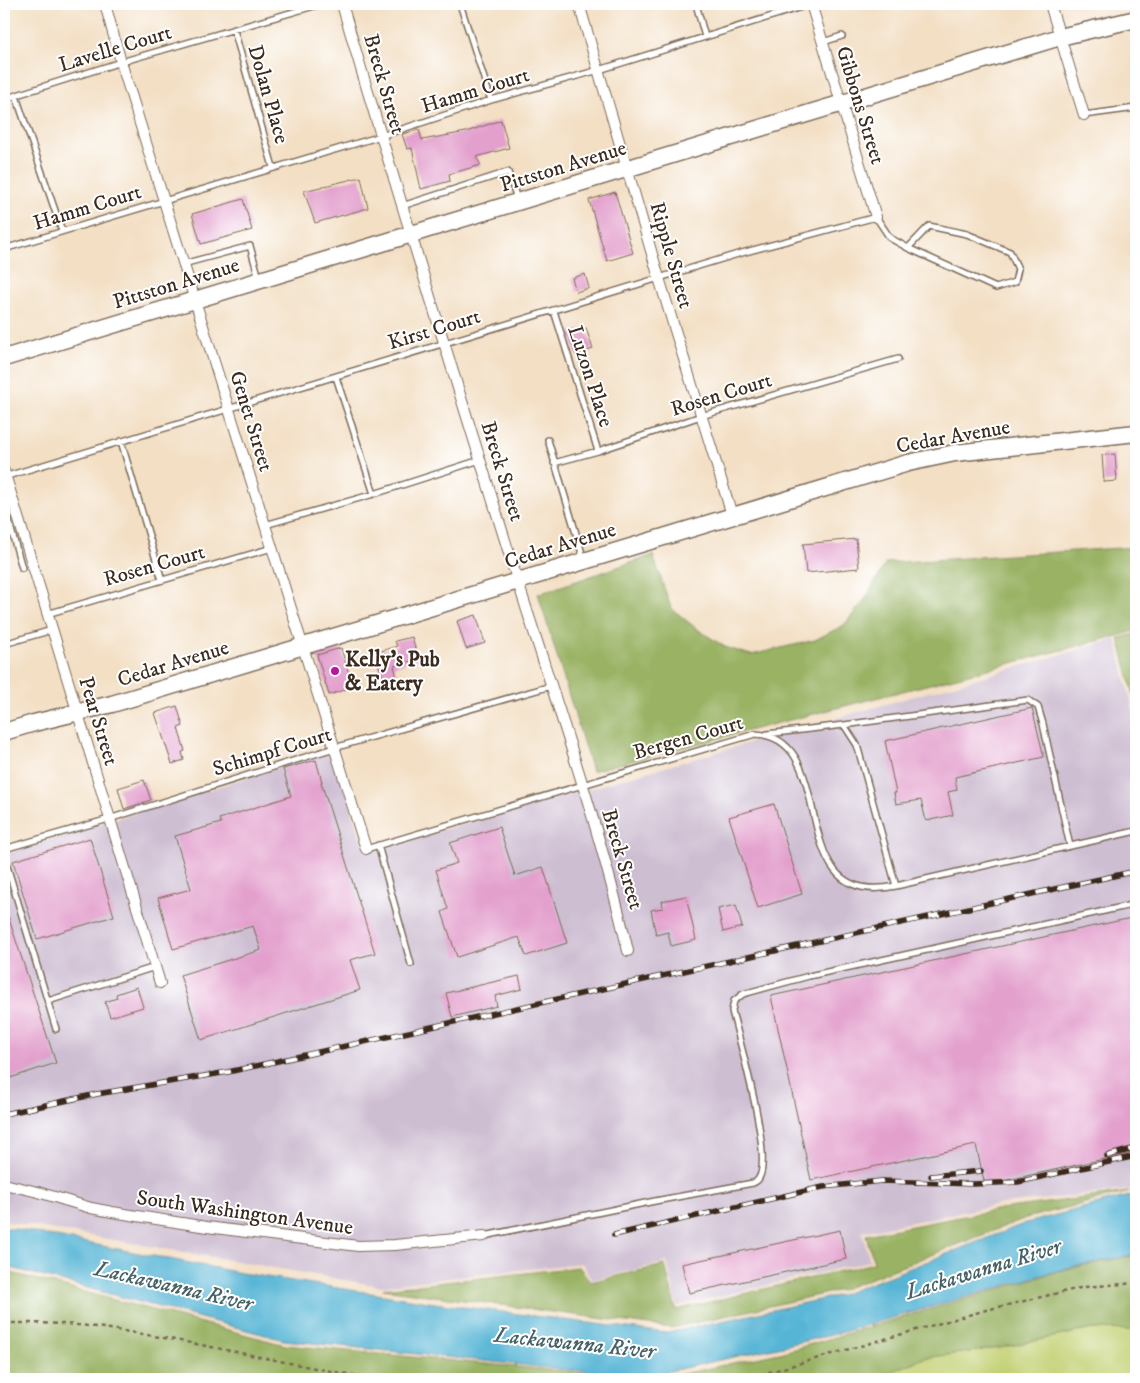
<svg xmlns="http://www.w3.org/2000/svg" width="1140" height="1383" viewBox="0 0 1140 1383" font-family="'IM FELL DW Pica',serif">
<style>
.industrial{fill:#cebed2}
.green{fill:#c2d072;stroke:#7e7d48}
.forest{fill:#99b264;stroke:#6a6e41}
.water{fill:#57b5d5;stroke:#49707a}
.building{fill:#e3a0cd}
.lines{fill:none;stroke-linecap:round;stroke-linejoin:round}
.service-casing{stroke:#7b6958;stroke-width:8}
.minor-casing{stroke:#7b6958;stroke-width:12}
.primary-casing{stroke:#7b6958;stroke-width:19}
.path{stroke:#7b6958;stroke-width:2.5;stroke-dasharray:4 4;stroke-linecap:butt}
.service{stroke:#fff;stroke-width:5}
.minor{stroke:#fff;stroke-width:10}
.primary{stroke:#fff;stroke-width:16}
.rail-casing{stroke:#3b2a1e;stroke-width:5.5}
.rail{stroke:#fff;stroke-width:4;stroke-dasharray:11;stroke-linecap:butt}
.poi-dot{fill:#b5179e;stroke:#fff;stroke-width:2}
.labels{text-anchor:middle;stroke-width:4;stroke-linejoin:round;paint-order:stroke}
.street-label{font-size:21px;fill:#3b2a1e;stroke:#fff}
.poi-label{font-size:21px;font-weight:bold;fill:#3b2a1e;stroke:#fff;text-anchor:start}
.water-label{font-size:22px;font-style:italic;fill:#466267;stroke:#fff}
</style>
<rect width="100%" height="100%" fill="#fff"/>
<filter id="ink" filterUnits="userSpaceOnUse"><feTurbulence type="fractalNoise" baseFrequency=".02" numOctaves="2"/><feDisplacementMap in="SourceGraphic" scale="10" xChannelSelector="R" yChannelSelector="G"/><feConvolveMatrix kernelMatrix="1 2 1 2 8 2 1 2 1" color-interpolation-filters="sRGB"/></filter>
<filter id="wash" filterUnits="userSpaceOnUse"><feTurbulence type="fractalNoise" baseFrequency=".0096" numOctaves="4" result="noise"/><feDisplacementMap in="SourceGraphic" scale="20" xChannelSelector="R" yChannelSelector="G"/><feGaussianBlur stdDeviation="1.12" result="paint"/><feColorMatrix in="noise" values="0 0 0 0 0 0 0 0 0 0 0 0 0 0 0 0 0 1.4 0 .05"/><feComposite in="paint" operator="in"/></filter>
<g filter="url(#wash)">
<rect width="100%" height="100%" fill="#f3dfc4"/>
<path class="industrial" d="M1116,639L1136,722V1189L1003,1204L862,1232L870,1261L677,1306L667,1262L592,1280L582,1263L379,1286L4,1221V854L334,750L365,852Z"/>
<path class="green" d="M1092,1329L1136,1330V1379H874L924,1358L999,1348Z"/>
<path class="forest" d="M1136,547V631L592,771L538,594L653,555L671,608L697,629L725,647L751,655L815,640L844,625L864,601L886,563Z
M1136,634V704L1119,638Z
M1129,1192L1026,1218L841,1290L671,1328L383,1289L579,1267L591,1282L665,1265L676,1310L874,1263L866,1235L1001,1209Z
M1136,1255V1330L1092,1329L999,1348L924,1358L874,1379H659L784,1352L1067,1269Z
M4,1271L285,1345L644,1379H4Z"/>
<path class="water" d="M1136,1194V1254L1067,1268L836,1334L653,1375L569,1370L284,1340L4,1266V1228H10L241,1273L448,1305L667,1333L841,1295L1026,1223Z"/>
<g id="blocks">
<path class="building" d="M501,120L509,148L476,157L481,165L449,174L450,181L421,189L412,148L407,149L402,134L419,130L422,140L466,132Z
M361,177L368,208L315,223L304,191Z
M615,192L633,253L607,261L589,200Z
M243,199L252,230L201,244L192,214Z
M585,274L589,288L576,292L572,278Z
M586,328L593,349L576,355L569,333Z
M1115,454L1117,481L1104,482L1102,455Z
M856,539L859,568L806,573L803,544Z
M476,615L485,643L466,649L457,621Z
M412,637L418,659L394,666L397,677L384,681L375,653L397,646L395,641Z
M341,648L353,687L329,695L317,655Z
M177,706L183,726L178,728L185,751L182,752L184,760L172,764L155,713Z
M1032,708L1044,757L955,777L957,790L948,792L953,815L926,821L921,800L896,804L894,793H896L885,741Z
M316,760L322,782H321L375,953L350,960L360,990L201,1040L180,975L261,950L253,926L173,949L158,898L191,889L175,836L221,823L219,819L291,796L283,769Z
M144,780L151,800L124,809L118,788Z
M774,804L802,894L758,908L729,817Z
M499,827L515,876L543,867L567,943L526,956L519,937L457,957L442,912L448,909L436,870L457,863L450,843Z
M90,838L114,916L37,939L13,861Z
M686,896L696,940L671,946L668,932L656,935L651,910L663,908L662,901Z
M736,905L742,927L723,932L718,909Z
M6,910L56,1063L4,1080V911Z
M1136,917V1152L985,1185L976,1145L811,1180L771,996Z
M519,976L522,989L495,996L497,1006L452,1017L446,993Z
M137,987L143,1007L110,1017L105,1002L117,998L116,994Z
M840,1230L846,1259L689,1293L682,1264Z"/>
</g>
</g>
<g filter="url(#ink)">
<use href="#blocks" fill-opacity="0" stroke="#7b6958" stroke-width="1"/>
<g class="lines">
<g class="service-casing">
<path id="service" d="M460,4L491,100
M696,4L705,37
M234,30L273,167
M823,42L842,36
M16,96L62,231
M4,99L121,62L321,4
M1084,115L1136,108
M402,206L508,172L517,199
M4,249L381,136L491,100L599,70L811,4
M183,264L250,246L259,278
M554,311L598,451
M336,377L374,494
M548,440L584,560
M121,441L162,580
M554,463L598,451L701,416L898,359
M4,477L738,254L876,217L890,238L908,248L996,288L1015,282L1018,269L1010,252L967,234L929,226L908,248
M4,505L22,568
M265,525L374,494L480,460
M47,614L272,548
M4,644L52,630
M844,725L1028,700L1038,707L1043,724L1070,846
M767,734L844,725L857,745L896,886
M378,845L411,964
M4,849L109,819L334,748L551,686
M366,849L755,734C844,737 779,911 896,886L1136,831
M4,856L56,1029
M48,1001L155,967
M484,1236L655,1201L753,1183C755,1182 758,1181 759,1178C773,1156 739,1039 732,1011L734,1001L743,994L809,976L1136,904"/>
</g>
<g class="minor-casing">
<path id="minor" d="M105,4L121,62L164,201L366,849
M342,4C398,196 458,388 517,579C556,702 599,825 628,951
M579,4L659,278L732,515
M811,4L876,217
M1050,4L1084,115
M4,471L160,983
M4,1184L38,1192L91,1208L112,1212L207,1227L358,1246L395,1245L484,1236"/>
</g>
<g class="primary-casing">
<path id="primary" d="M4,358L1060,37L1136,19
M4,732L34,723L112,704L908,463L955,453L1136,433"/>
</g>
<path class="path" d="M4,1323C39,1323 75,1323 110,1329C200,1342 288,1365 377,1379
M745,1379L986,1310L1084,1287L1136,1283"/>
<use href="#service" class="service"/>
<use href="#minor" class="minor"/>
<use href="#primary" class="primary"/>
<g class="rail-casing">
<path id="rail" d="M4,1114L97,1094L228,1072L1136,871
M1107,1156L1136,1148
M931,1176L981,1171
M614,1235L823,1187L882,1181L974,1184L1018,1182L1136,1156"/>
</g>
<use href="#rail" class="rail"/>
</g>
</g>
<circle class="poi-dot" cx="335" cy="671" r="5"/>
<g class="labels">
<g class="street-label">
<text transform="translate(115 48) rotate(-17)" y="7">Lavelle Court</text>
<text transform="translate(385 84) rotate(74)" y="7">Breck Street</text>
<text transform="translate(475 90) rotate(-17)" y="7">Hamm Court</text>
<text transform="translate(269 94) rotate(74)" y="7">Dolan Place</text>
<text transform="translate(861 105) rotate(73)" y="7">Gibbons Street</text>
<text transform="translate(563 166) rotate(-17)" y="7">Pittston Avenue</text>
<text transform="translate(87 207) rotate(-17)" y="7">Hamm Court</text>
<text transform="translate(672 255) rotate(74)" y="7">Ripple Street</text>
<text transform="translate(176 283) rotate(-17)" y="7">Pittston Avenue</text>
<text transform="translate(434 329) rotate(-17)" y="7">Kirst Court</text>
<text transform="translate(591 376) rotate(72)" y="7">Luzon Place</text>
<text transform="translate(721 394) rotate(-17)" y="7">Rosen Court</text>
<text transform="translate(252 421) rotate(73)" y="7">Genet Street</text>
<text transform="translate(953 436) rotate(-10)" y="7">Cedar Avenue</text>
<text transform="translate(503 471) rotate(73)" y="7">Breck Street</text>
<text transform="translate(560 545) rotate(-17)" y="7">Cedar Avenue</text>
<text transform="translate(154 565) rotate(-16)" y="7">Rosen Court</text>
<text transform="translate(173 663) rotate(-17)" y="7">Cedar Avenue</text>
<text transform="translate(99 721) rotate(73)" y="7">Pear Street</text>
<text transform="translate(688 737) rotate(-16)" y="7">Bergen Court</text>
<text transform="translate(272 751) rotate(-17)" y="7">Schimpf Court</text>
<text transform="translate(623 859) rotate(74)" y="7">Breck Street</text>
<text transform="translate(245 1212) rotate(8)" y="7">South Washington Avenue</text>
</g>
<g class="poi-label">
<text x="345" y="666">Kelly's Pub<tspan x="345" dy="24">&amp; Eatery</tspan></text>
</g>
<g class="water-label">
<text transform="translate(983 1268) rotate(-17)" y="8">Lackawanna River</text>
<text transform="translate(174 1285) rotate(13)" y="8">Lackawanna River</text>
<text transform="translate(575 1342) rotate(6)" y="8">Lackawanna River</text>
</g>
</g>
<rect width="1140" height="1383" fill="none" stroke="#fff" stroke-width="20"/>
</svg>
